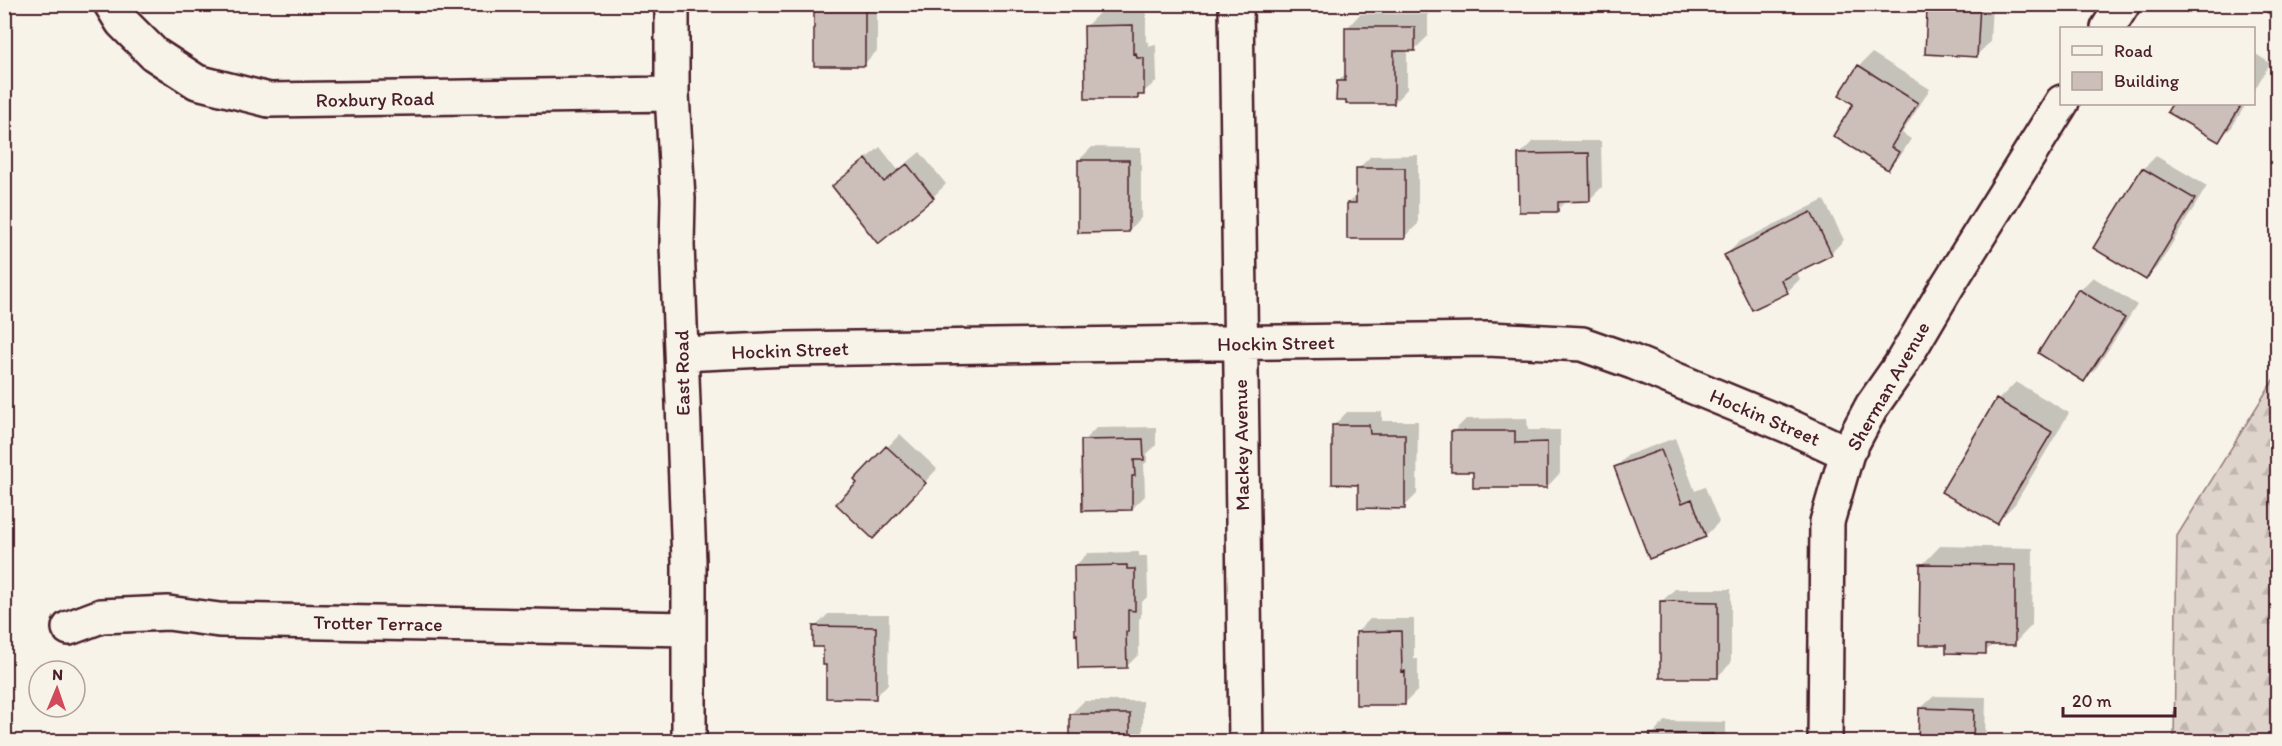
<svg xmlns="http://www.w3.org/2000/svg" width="2282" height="746" viewBox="0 0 2282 746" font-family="Itim,sans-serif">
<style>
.forest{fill:url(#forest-firs);stroke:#947a7c;stroke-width:1.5}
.shadow{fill:#0003}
.building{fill:#ccbfb9;stroke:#4a1f2b;stroke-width:1.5}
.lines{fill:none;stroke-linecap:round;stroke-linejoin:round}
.minor-casing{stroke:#4a1f2b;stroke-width:38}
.minor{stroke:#f7f3e8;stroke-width:33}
.labels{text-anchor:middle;stroke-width:4.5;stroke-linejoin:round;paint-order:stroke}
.street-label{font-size:20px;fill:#4a1f2b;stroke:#f7f3e8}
</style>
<defs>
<pattern id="forest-firs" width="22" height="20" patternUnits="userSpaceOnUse" patternTransform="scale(1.5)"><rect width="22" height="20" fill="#ded4cc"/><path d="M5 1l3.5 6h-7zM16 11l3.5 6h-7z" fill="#c0b6af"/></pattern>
</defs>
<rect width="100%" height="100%" fill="#f7f3e8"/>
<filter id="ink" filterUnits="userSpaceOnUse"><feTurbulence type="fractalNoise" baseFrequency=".0167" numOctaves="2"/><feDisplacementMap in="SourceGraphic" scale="12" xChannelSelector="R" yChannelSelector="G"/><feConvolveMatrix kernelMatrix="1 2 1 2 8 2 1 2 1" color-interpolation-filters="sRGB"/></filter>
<g filter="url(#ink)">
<path class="forest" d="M2277,374V741H2174L2177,536Z"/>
<path class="shadow" d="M815,4H877V51L864,64Z
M1903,4H1992L1990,42L1976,56L1929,8Z
M1099,13H1146V42L1149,41V46L1156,45L1157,81L1137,97L1085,27Z
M1360,14H1428V36L1415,49H1407V89L1394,103L1338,81L1347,73V28Z
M1872,53L1930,89L1902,133L1911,139L1901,155L1888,168L1856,103L1859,66Z
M2254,53L2270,63L2254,91Z
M2174,104H2246L2232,127L2218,140L2170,111Z
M1533,141H1601L1602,187L1589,200H1567L1557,210L1520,154Z
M880,147L898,170L920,152L946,184L933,197L834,186Z
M1092,147L1141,148V218L1128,231L1079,160Z
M1418,155V224L1404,237L1348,203L1357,194L1358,169L1371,156Z
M2156,156L2207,186L2159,265L2146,278L2143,169Z
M1824,200L1844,240L1831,253L1796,271L1800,279L1787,292L1726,255L1739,242Z
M2093,277L2137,305L2097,367L2084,380L2040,352L2080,290Z
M2016,382L2069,413L2015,504L1997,522L1998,400Z
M1347,412H1382V421H1418L1417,494L1404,507L1334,425Z
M1527,418L1528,430H1560V473L1547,487L1475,470L1453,432L1466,419Z
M1156,427V445L1147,454V462L1144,464L1145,496L1132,509L1083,441L1096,428Z
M900,434L937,469L886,524L856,480Z
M1675,438L1695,491L1705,487L1719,522L1706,535L1650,557L1615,468L1628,455Z
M1940,546L2033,548L2032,625L2014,644L1994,643L1985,652L1922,565Z
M1139,552V556H1147L1148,596L1141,603V617L1139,619V654L1126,667L1075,566L1088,553Z
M1675,589H1731V663L1718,676L1661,602Z
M828,614H889L888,684L875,697L824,645L815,627Z
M1370,619H1414V659H1418V690L1405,703L1357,632Z
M1934,696L1986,697L1985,742H1920V709Z
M1084,701H1143V742H1071V714Z
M1665,721L1726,722V742H1652V735Z"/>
<path class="building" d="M814,4H865V66H814Z
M1728,4H1764L1763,10Z
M1901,4H1980L1977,57L1925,54L1927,9L1901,8Z
M2254,4H2278V19Z
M1133,25V54L1136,53L1137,58H1144V95H1138V99H1085L1084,26Z
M1345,27H1415V51H1394V104H1346V101H1336L1337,81H1345Z
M1858,65L1918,103L1891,147L1899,152L1888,170L1833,136L1853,104L1839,95Z
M2172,104H2242L2219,142L2167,112Z
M1589,153L1590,201L1558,202V212H1519L1518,154Z
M866,159L884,182L907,164L934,198L878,244L832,186Z
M1078,160H1129V232L1078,233Z
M1356,168H1405V239H1347V203H1356Z
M2142,168L2195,199L2146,280L2093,248Z
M1811,212L1832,255L1781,280L1788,293L1752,310L1724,255Z
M2078,289L2125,318L2084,382L2038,353Z
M1996,399L2052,432L1997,524L1941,492Z
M1332,425H1369L1370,434H1405V509L1358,508V485L1332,484Z
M1451,431H1515V443L1547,442V488H1473V472H1451Z
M1143,439L1144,460H1134L1135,476H1132V510L1082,511L1081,440Z
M886,446L926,483L873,539L836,504L857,483L854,480Z
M1661,450L1682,503L1692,499L1706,537L1649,559L1614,467Z
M1920,564L2015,565V645H1986V654L1946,653V645H1919Z
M1127,565V569H1135V611L1128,610V632H1126L1127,668L1078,669L1077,634L1075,635L1074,566Z
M1660,601L1718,602V678H1660Z
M813,626L876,627V699L826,698V665H823V647H813Z
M1401,631L1402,672L1405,671V705H1356V632Z
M1919,708L1974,710L1973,742H1918Z
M1070,714H1130V742H1070Z
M1650,734H1713V742H1650Z"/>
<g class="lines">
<g class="minor-casing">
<path id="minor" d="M111,4L122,22L154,54L197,82L269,100L672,94
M672,4V94L678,199L677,245L689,561V742
M1236,4L1246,742
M2108,28L2123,4
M682,354L788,349L1489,339L1582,344L1633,362L1793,428L1847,453
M69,628L101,616L168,613L219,620L689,629
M1825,742L1827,522L1847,453L1872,406L1900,366L1946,288L2062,102"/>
</g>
<use href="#minor" class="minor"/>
</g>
</g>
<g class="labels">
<g class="street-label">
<text transform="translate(375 99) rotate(-1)" y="7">Roxbury Road</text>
<text transform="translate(1276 343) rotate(-1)" y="7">Hockin Street</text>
<text transform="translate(790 350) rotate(-2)" y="7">Hockin Street</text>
<text transform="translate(682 373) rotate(-91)" y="7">East Road</text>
<text transform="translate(1888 386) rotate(-60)" y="7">Sherman Avenue</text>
<text transform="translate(1765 417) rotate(23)" y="7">Hockin Street</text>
<text transform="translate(1241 445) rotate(-91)" y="7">Mackey Avenue</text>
<text transform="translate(378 623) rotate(1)" y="7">Trotter Terrace</text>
</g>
</g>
<rect width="2282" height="746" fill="none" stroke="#f7f3e8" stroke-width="24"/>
<rect x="12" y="12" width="2258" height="722" fill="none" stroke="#4a1f2b" stroke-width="2" filter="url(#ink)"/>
<rect x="2060" y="27" width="195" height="78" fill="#f7f3e8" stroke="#b29e9c" stroke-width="1.5"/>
<rect x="2072" y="46" width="30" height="9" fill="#f7f3e8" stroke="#b29e9c" stroke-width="1.5"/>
<text x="2114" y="57" font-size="18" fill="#4a1f2b">Road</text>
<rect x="2072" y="72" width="30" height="18" fill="#ccbfb9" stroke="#b29e9c" stroke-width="1.5"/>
<text x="2114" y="87" font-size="18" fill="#4a1f2b">Building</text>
<g transform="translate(57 689) rotate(2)"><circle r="28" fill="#f7f3e8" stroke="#b29e9c" stroke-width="1.5"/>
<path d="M0-4.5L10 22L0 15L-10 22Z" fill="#d1495b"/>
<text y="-9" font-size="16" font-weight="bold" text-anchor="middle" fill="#4a1f2b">N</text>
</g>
<path d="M2063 707v9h112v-9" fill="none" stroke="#4a1f2b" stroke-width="3"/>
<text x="2072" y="707" font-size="18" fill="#4a1f2b" stroke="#f7f3e8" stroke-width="4.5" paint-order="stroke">20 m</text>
</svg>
